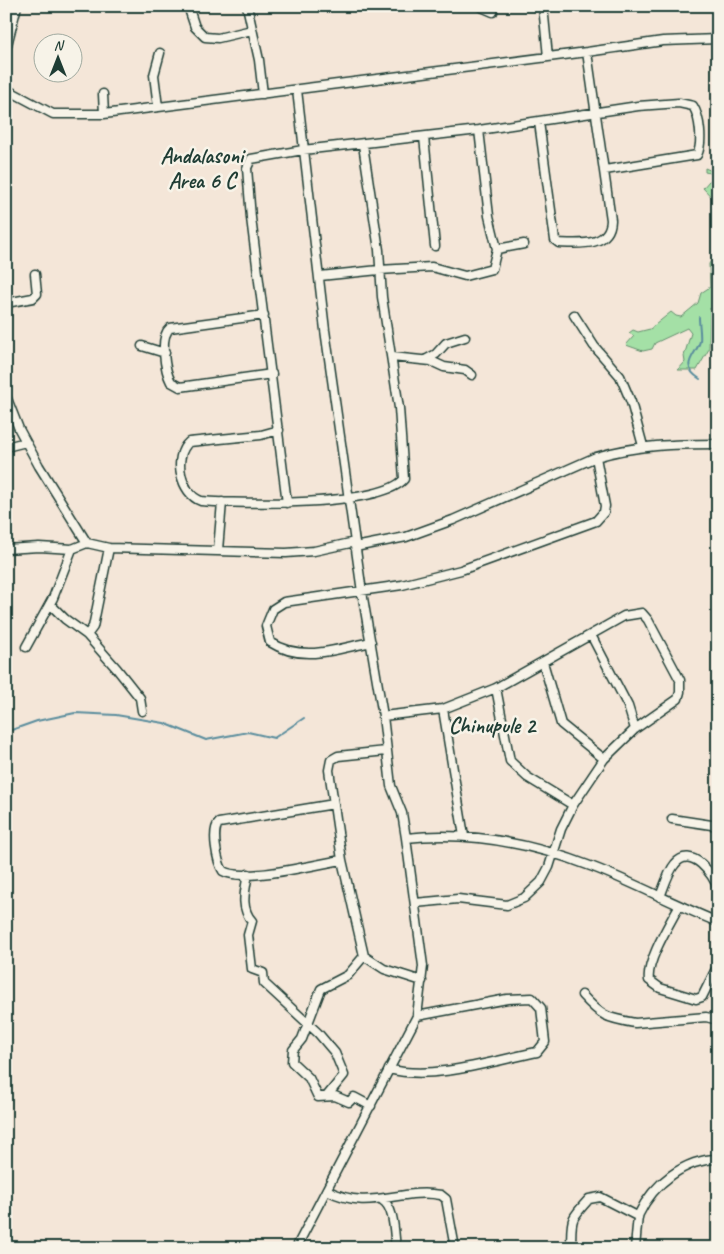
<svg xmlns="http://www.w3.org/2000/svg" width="724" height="1254" viewBox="0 0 724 1254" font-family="Caveat,sans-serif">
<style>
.green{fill:#a4e0a6;stroke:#628e6d}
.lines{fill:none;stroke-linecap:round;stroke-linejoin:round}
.stream{stroke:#5a8d9d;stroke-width:2}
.minor-casing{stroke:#1f3d34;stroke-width:11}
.minor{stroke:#f7f3e8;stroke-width:8}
.labels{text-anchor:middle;stroke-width:5;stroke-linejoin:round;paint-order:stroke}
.quarter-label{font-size:22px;font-weight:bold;fill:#1f3d34;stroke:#f7f3e8}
</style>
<rect width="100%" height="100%" fill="#f4e6d8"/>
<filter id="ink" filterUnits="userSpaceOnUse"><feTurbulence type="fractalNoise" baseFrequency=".02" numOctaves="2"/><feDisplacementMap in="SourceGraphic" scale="10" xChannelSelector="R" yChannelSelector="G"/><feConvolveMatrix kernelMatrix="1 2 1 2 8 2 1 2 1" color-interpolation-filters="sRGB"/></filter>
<g filter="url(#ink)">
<path class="green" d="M718,160V204L703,188L709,181L716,180L714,174L705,172V168L712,171Z
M718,249V313L710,308L709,349L697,370H678L685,362L684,356L691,333L687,328L655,343L652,349L643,351L626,345L634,336L629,333L633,330L638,332L650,329L671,312L676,316L681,317L698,303L701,293L710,287L709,264Z"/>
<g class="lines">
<path class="stream" d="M699,317C699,325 701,334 700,341C698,353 677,365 700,379
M6,732L37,721L75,713L116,715L164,723L206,740L248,732L274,738L304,718"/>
<g class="minor-casing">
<path id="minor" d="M188,6L195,27L205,37L218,38L252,30
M247,6L259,60L263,94
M479,6L493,12
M543,6L548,57
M716,39L718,27
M6,49L17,6
M6,89L53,114H104L587,52L663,41L718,39
M103,94L104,114
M158,107L154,75L160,53
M539,122L555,240L559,243C580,244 610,247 611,220L587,52
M424,137L435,246
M497,249L524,244
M320,276L379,270L432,267L465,276L492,269L497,249L489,216L479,130
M6,303L33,298L37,294L35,274
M264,315L170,328C159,337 165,371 171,382L180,387L272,374
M574,315L594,346L620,376L631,402L643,446
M142,346L165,353
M392,357L431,361L444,367L465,370L472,375
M425,360L436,354L446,343L465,337
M6,396L19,429L39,466L87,543L109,548L286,553L314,551L355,542
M279,430L261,435L189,442C172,457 181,494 201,501C239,504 381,507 404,479L399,408L382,297L379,250L363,145
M6,447L26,442
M287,503L251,218L247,168L251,159L303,150L479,130L638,106L679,103L693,106C700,117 703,143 697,155L605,170
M355,547L406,537L453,520L596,457C636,445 676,444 718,444
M6,549L39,547L72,549L87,543
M218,550L222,502
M50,604L65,619L87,635L117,669L140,698L142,711
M87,635L93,627L109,548
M591,635L628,706L635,729
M371,642C336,649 303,663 270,642L266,626L273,609L284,602L402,585L461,570L596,521L604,512L605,506L596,457
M26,647L53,598L72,549
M543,662L561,724L604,759
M496,688L510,761L527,777L573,805
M443,709L464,836
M383,716L443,709L496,688L624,616L642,613L648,620L680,680V692L678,699L635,729L604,759L573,805L561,829L549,867L541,882L524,898L507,905L458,899L415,903
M386,751L338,756L331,760L329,770L342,860L364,956L384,969L422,981
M334,804L219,823C211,830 217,862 223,871C244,883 316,864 342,860
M672,819L718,826
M406,838C469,831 534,844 593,867C635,883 675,905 718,922
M248,874C245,891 240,908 252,921L248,935L252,969L263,973L264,983L318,1033L335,1053L344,1075L327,1096
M660,897C664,887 668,872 675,864C691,844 714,875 718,889
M679,906C670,923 646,962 649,980L660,988L696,999L702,997L715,971L718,972
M364,956L348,975L321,989L302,1039L293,1050L292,1062L309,1078L318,1097L335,1096L349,1102L354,1097L371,1106
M582,995C601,1016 606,1018 635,1023L706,1017L718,1020
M389,1069C432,1081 493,1061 537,1052L545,1042L541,1008L532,998L507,999L417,1016
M327,1190C369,1213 400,1187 441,1195L446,1199L455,1248
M382,1200C395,1207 394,1235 396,1248
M296,1248L417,1016L423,966L406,838L402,813L391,786L383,716L362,592L325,330L297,90
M571,1248C572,1219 568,1222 589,1199L600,1197L637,1216
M635,1248C636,1240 637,1218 639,1214C653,1184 685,1159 718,1159"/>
</g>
<use href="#minor" class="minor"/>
</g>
</g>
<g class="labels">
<g class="quarter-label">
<text x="202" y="163">Andalasoni<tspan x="202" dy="25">Area 6 C</tspan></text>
<text x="492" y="733">Chinupule 2</text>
</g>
</g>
<rect width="724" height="1254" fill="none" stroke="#f7f3e8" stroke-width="25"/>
<rect x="12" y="12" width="699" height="1229" fill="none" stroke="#1f3d34" stroke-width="2" filter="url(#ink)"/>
<g transform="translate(58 58)"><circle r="24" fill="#f7f3e8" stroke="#a1aaa0"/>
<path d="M0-4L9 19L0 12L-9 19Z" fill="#1f3d34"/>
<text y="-8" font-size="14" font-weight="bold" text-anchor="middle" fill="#1f3d34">N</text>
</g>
</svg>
